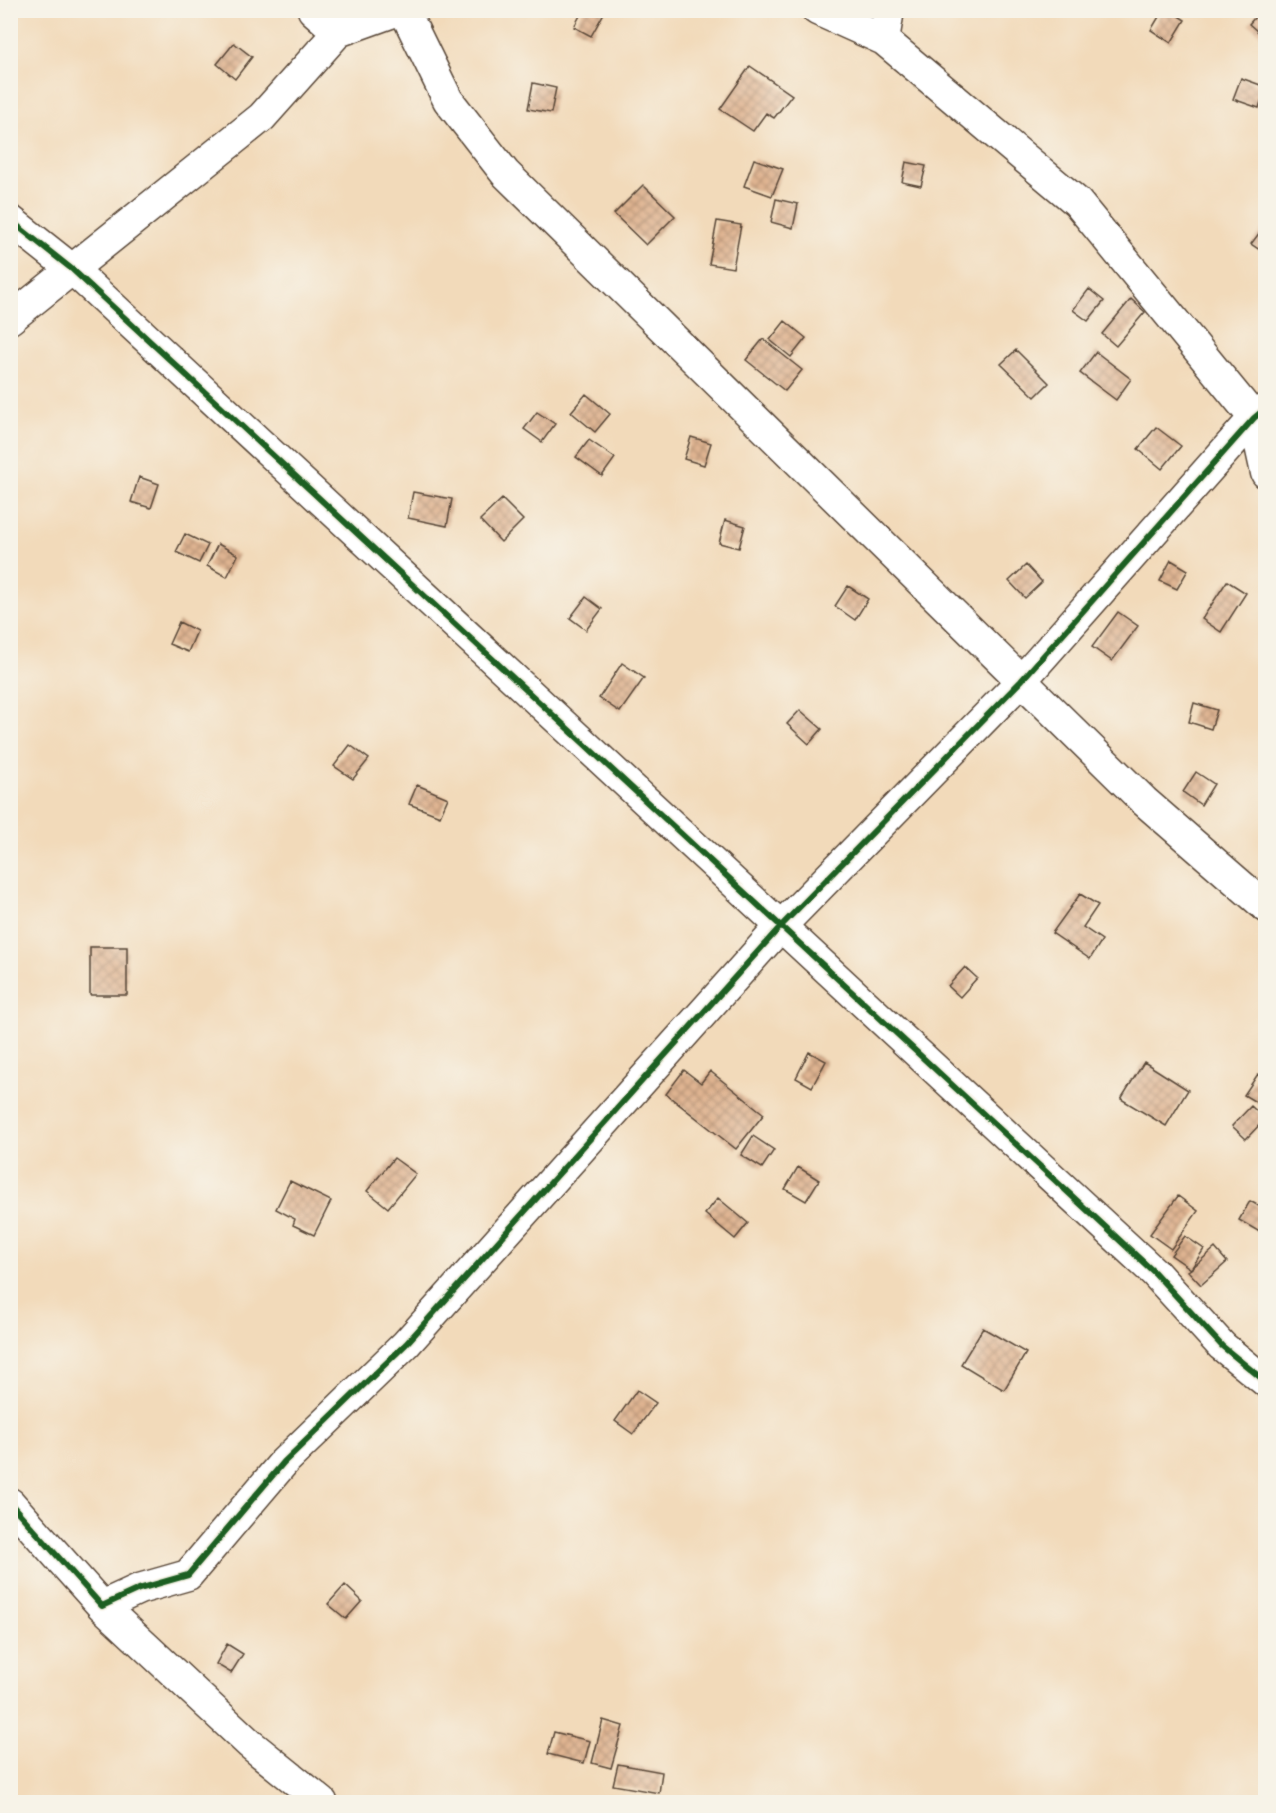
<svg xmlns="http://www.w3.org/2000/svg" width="1276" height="1813" viewBox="0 0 1276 1813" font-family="'Old Standard TT',serif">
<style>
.building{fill:url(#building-cross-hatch)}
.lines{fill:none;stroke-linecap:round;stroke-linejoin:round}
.minor-casing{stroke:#564435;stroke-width:33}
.minor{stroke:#fff;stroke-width:30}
.cycleway-casing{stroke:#f7f3e8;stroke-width:10}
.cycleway{stroke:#1b5e20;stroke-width:6}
</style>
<defs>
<pattern id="building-cross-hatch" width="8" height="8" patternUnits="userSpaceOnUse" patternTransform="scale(1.5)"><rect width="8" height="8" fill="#dfb491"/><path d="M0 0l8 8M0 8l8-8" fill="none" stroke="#b69376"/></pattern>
</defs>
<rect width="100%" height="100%" fill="#f7f3e8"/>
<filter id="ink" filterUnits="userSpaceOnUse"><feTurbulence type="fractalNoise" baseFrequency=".0167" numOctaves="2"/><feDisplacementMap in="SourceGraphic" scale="12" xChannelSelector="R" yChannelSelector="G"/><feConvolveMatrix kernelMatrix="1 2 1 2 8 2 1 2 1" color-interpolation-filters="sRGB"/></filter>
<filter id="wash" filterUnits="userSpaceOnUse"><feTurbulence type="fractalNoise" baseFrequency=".008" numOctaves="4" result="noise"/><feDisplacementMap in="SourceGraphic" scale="24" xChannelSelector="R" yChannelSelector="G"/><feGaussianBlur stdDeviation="1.35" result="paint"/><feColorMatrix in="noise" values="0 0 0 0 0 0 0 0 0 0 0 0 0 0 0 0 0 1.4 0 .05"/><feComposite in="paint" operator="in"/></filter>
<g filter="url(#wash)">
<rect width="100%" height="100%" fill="#f2daba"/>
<g id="blocks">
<path class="building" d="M583,10H599L604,13L591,36L574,27Z
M1163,10H1169L1185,20L1171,43L1151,30Z
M1261,10H1266V39L1249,24Z
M234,43L252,57L235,79L217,64Z
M750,66L792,95L774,118L766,113L753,131L720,109Z
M1241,78L1266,87L1259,108L1233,99Z
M533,83L556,88L551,113L528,109Z
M754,159L783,169L772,196L744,186Z
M906,162L926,166L921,186L902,182Z
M643,185L675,216L646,245L614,214Z
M776,199L798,204L793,228L771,222Z
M717,221L741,225L733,268L709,264Z
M1266,224V254L1251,244Z
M1089,289L1104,301L1088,321L1073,310Z
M1131,299L1145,312L1116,346L1102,334Z
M785,321L806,338L791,357L770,340Z
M763,339L802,370L785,391L746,360Z
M1016,350L1049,383L1035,397L1001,364Z
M1096,352L1131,379L1116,400L1080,373Z
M586,394L610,414L595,432L571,412Z
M537,412L555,424L542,442L524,429Z
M1156,427L1181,446L1162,469L1138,449Z
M691,437L711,443L704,465L684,459Z
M589,440L615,458L602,476L576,457Z
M139,477L159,484L151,508L131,502Z
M413,492L452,499L447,526L408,518Z
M502,499L523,520L501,542L480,520Z
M725,520L745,526L739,548L719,543Z
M185,534L208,545L199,563L176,552Z
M218,544L238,555L227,577L207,566Z
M1171,560L1188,570L1177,589L1160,581Z
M1026,565L1042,582L1025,598L1009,581Z
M1227,581L1246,593L1221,632L1202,619Z
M848,586L868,599L855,620L835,606Z
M586,597L602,609L586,630L570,618Z
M1118,612L1138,626L1112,661L1092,647Z
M179,622L197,631L188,652L169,644Z
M622,663L644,678L620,712L599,698Z
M1194,703L1217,710L1211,729L1189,722Z
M800,710L822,729L809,744L787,724Z
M350,745L369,759L353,779L334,766Z
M1196,772L1214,784L1201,805L1183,792Z
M417,785L448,798L440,816L409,804Z
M1080,894L1098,905L1083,927L1102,940L1090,959L1052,933Z
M90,947H127V995H90Z
M965,967L977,978L960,997L948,986Z
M809,1052L826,1061L812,1087L796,1078Z
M1144,1062L1188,1090L1166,1126L1121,1099Z
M684,1070L701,1083L710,1071L764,1114L736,1149L666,1094Z
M1258,1074L1266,1078V1094L1259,1104L1244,1095Z
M1251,1106L1265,1119L1246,1139L1232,1126Z
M753,1136L774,1150L762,1168L741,1155Z
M394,1158L416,1174L388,1208L367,1191Z
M798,1167L819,1180L806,1201L785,1189Z
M290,1181L331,1201L314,1235L293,1225L295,1219L276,1209Z
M1178,1196L1198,1211L1171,1249L1150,1234Z
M718,1198L748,1223L735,1239L705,1214Z
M1250,1201L1266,1210V1219L1258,1231L1239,1220Z
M1185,1236L1204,1249L1191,1269L1215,1248L1227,1262L1201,1285L1188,1271L1191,1269L1171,1255Z
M983,1328L1026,1353L1004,1390L961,1364Z
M637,1390L656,1403L633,1434L615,1421Z
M345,1585L362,1601L346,1619L328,1604Z
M227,1644L243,1654L231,1673L216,1664Z
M603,1720L623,1726L611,1768L592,1763Z
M554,1732L590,1741L584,1763L548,1754Z
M618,1764L662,1772L659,1793L613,1785Z"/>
</g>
</g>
<g filter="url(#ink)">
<use href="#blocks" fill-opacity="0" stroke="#564435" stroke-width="1.5"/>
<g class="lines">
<g class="minor-casing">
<path id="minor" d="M313,10L338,32
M404,10L448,100L505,173L1144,801L1266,907
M817,10L884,40L1077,202L1254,418L1266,473
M884,40L889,10
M10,220L73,270L1155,1273L1222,1346L1266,1382
M10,319L262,117L338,32L399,10
M10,1503L102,1606L139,1589L188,1575L284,1462L406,1344L780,927L1021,681L1254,418L1266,408
M102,1606L250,1744L322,1802"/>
</g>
<use href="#minor" class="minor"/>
<g class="cycleway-casing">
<path id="cycleway" d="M10,220L73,270L1155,1273L1222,1346L1266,1382
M10,1503L102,1606L139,1589L188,1575L284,1462L406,1344L780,927L1021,681L1254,418L1266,408"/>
</g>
<use href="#cycleway" class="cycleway"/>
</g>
</g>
<rect width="1276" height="1813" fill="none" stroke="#f7f3e8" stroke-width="36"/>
</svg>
